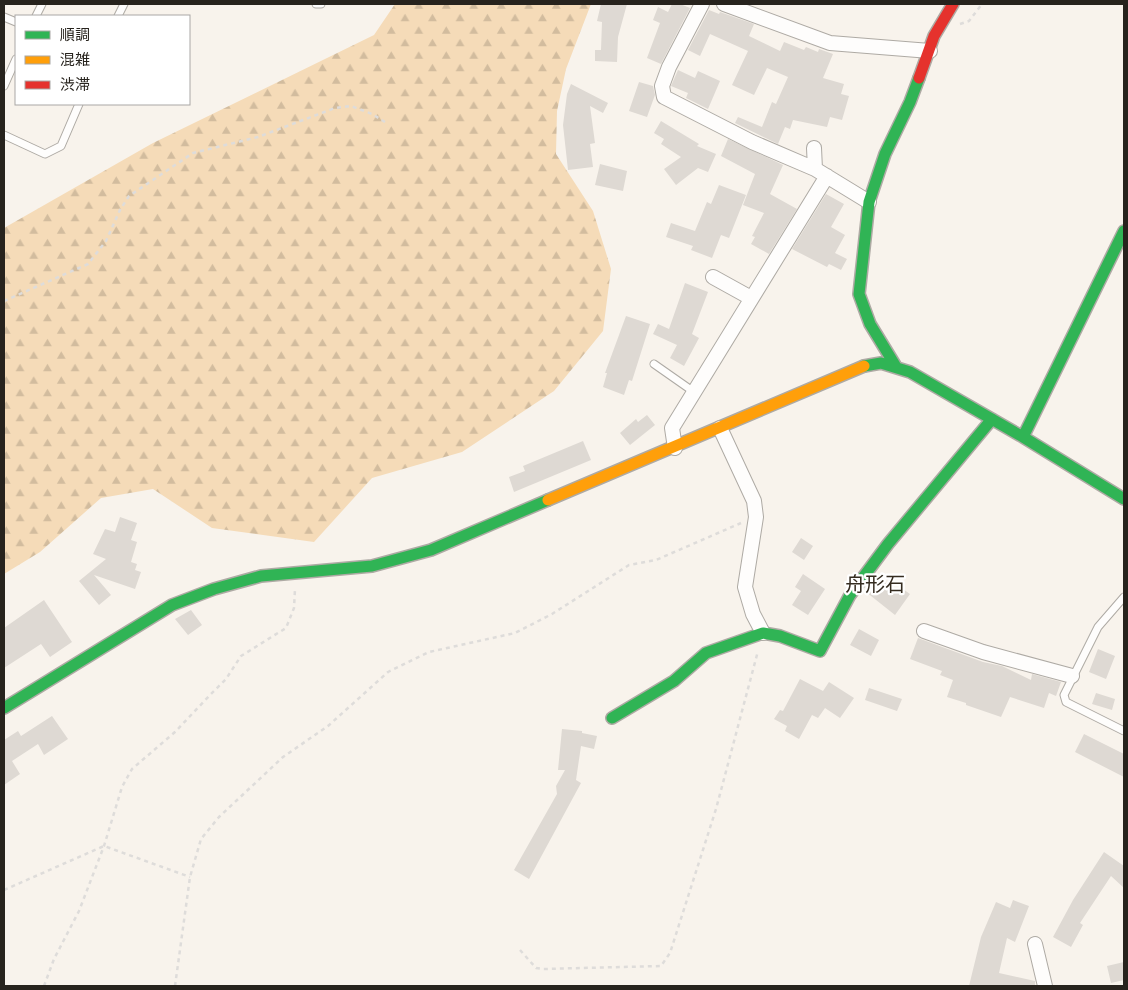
<svg xmlns="http://www.w3.org/2000/svg" width="1128" height="990" viewBox="0 0 1128 990" font-family="Jost,'Noto Sans JP',sans-serif">
<style>
.forest{fill:url(#forest-firs)}
.building{fill:#ded9d3}
.lines{fill:none;stroke-linecap:round;stroke-linejoin:round}
.lane-casing{stroke:#aeaaa4;stroke-width:9}
.street-casing{stroke:#aeaaa4;stroke-width:16}
.fast-casing{stroke:#aeaaa4;stroke-width:14}
.slow-casing{stroke:#aeaaa4;stroke-width:14}
.jam-casing{stroke:#aeaaa4;stroke-width:14}
.path{stroke:#dedcda;stroke-width:2.5;stroke-dasharray:4 4;stroke-linecap:butt}
.lane{stroke:#fefdfc;stroke-width:7}
.street{stroke:#fefdfc;stroke-width:14}
.fast{stroke:#30b455;stroke-width:11}
.slow{stroke:#ff9f0a;stroke-width:11}
.jam{stroke:#e5322d;stroke-width:11}
.labels{text-anchor:middle;stroke-width:4.5;stroke-linejoin:round;paint-order:stroke}
.quarter-label{font-size:20px;fill:#352c20;stroke:#fff}
</style>
<defs>
<pattern id="forest-firs" width="22" height="20" patternUnits="userSpaceOnUse" patternTransform="scale(1.25)"><rect width="22" height="20" fill="#f5dbb8"/><path d="M5 1l3.5 6h-7zM16 11l3.5 6h-7z" fill="#d2bc9e"/></pattern>
</defs>
<rect width="100%" height="100%" fill="#f8f3ec"/>
<path class="forest" d="M395,4H591L566,69L557,111L556,154L593,211L611,269L603,331L554,391L462,452L372,478L314,542L212,528L153,489L101,498L40,552L4,574V228L153,143L374,35Z"/>
<path class="building" d="M601,4H627L618,37L617,62L595,61V50H601L602,22L597,21Z
M672,4H680L690,8L661,64L647,58L660,23L653,20L658,7L668,12Z
M709,10L719,14L720,12L754,24L749,36L780,51L784,42L804,50L806,47L818,52L819,49L833,54L823,78L844,84L841,94L849,96L842,120L830,117L827,127L793,120L790,129L785,127L778,144L735,123L738,117L762,127L772,102L776,104L788,77L767,68L754,95L732,85L748,51L710,34L700,56L688,50Z
M678,70L695,78L698,71L720,81L708,109L686,98L688,93L671,86Z
M639,82L653,86L655,95L647,117L629,111Z
M571,84L608,103L603,113L590,106L595,143L590,144L593,167L568,170L563,125L567,94Z
M661,121L699,144L697,146L716,154L708,172L698,168L676,185L664,169L681,157L661,144L664,139L654,133Z
M728,139L783,165L770,194L797,209L769,254L751,244L755,237L752,236L764,213L743,205L755,174L721,156Z
M600,164L627,171L623,191L595,185Z
M719,185L746,195L729,238L721,235L712,258L691,250L693,246L666,237L671,223L695,231L707,202L711,204Z
M826,194L844,204L831,227L845,235L835,253L847,259L841,270L829,264L827,267L792,249Z
M685,283L708,292L692,334L699,338L684,366L670,358L677,345L653,334L658,324L669,329Z
M626,316L650,324L632,381L629,380L624,395L603,387L607,373H605Z
M647,415L655,425L630,445L620,433L636,419L638,422Z
M583,441L591,460L514,492L509,477L525,471L523,466Z
M120,517L137,523L131,540L137,542L131,562L137,564L135,570L141,572L135,589L94,575L111,595L99,605L79,581L106,559L93,554L105,529L115,532Z
M801,538L813,546L804,560L792,552Z
M803,574L825,589L808,615L792,605L801,591L795,587Z
M877,577L897,591L900,587L910,594L895,615L866,592Z
M44,600L72,642L50,657L41,644L4,668V628Z
M191,610L202,625L188,635L175,619Z
M859,629L879,640L871,656L850,645Z
M918,638L983,662L1002,666L1031,680L1032,674L1061,682L1056,696L1049,693L1044,708L1010,697L1001,717L966,705V703L947,697L953,680L940,675L942,671L910,659Z
M1098,649L1115,656L1106,679L1089,672Z
M800,679L823,691L829,682L854,698L840,718L825,708L818,718L812,715L799,739L785,731L787,726L774,719L780,710L783,711Z
M869,688L902,699L897,711L865,700Z
M1096,693L1115,699L1112,710L1092,704Z
M52,716L68,739L44,755L38,744L12,761L20,774L4,785V740L18,731L21,736Z
M562,729L582,731V733L597,736L594,749L581,746L576,780L581,783L529,879L514,870L557,794L556,786L565,770H558Z
M1084,734L1124,754V777L1075,752Z
M1104,852L1124,866V888L1111,876L1080,923L1083,925L1071,947L1053,937L1073,900Z
M1013,900L1029,906L1015,942L1007,938L999,973L1035,981V986H969L981,937L996,902L1010,908Z
M1124,962V980L1111,983L1107,966Z"/>
<g class="lines">
<g class="lane-casing">
<path id="lane" d="M316,4H321
M36,16L42,4
M118,16L124,4
M4,17L16,22
M4,86L16,59
M4,135L45,154L61,146L79,104
M654,364L694,392
M1124,597L1098,627L1064,695L1066,702L1124,731"/>
</g>
<g class="street-casing">
<path id="street" d="M702,4L669,67L662,86L664,97L752,142L815,169L869,202
M724,4L830,43L930,51
M814,148L815,169
M713,277L751,298
M720,428L754,501L756,517L745,587L753,614L763,633
M675,448L672,428L827,176
M924,631L983,652L1072,676
M1035,944L1045,986"/>
</g>
<g class="fast-casing">
<path id="fast" d="M895,365L870,324L859,294L869,202L885,154L910,102L919,78
M864,366L881,363L910,372L1023,437L1124,499
M1023,437L1124,231
M4,708L172,605L214,589L261,576L372,566L431,550L548,500
M612,718L674,681L706,653L763,633L780,636L820,651L850,595L888,544L992,419"/>
</g>
<g class="slow-casing">
<path id="slow" d="M548,500L864,366"/>
</g>
<g class="jam-casing">
<path id="jam" d="M919,78L934,36L953,4"/>
</g>
<path class="path" d="M960,24L969,21L982,4
M4,301L88,264L106,241L120,210L129,196L193,153L258,137L335,108L351,106L372,114L385,122
M4,890L104,846L190,877
M520,950L536,968L543,969L661,966L670,953L716,809L758,651
M44,986L54,959L79,911L104,846L122,787L132,769L175,732L210,695L226,679L241,656L286,628L294,608L295,589
M175,986L190,877L201,839L219,817L283,757L328,726L388,672L429,652L515,633L552,614L629,565L656,560L741,523"/>
<use href="#lane" class="lane"/>
<use href="#street" class="street"/>
<use href="#fast" class="fast"/>
<use href="#slow" class="slow"/>
<use href="#jam" class="jam"/>
</g>
<g class="labels">
<g class="quarter-label">
<text x="875" y="591">舟形石</text>
</g>
</g>
<rect width="1128" height="990" fill="none" stroke="#27231d" stroke-width="10"/>
<rect x="15" y="15" width="175" height="90" fill="#ffffff" stroke="#a9a7a5"/>
<rect x="25" y="31" width="25" height="8" fill="#30b455" stroke="#a9a7a5"/>
<text x="60" y="40" font-size="15" fill="#27231d">順調</text>
<rect x="25" y="56" width="25" height="8" fill="#ff9f0a" stroke="#a9a7a5"/>
<text x="60" y="65" font-size="15" fill="#27231d">混雑</text>
<rect x="25" y="81" width="25" height="8" fill="#e5322d" stroke="#a9a7a5"/>
<text x="60" y="90" font-size="15" fill="#27231d">渋滞</text>
</svg>
